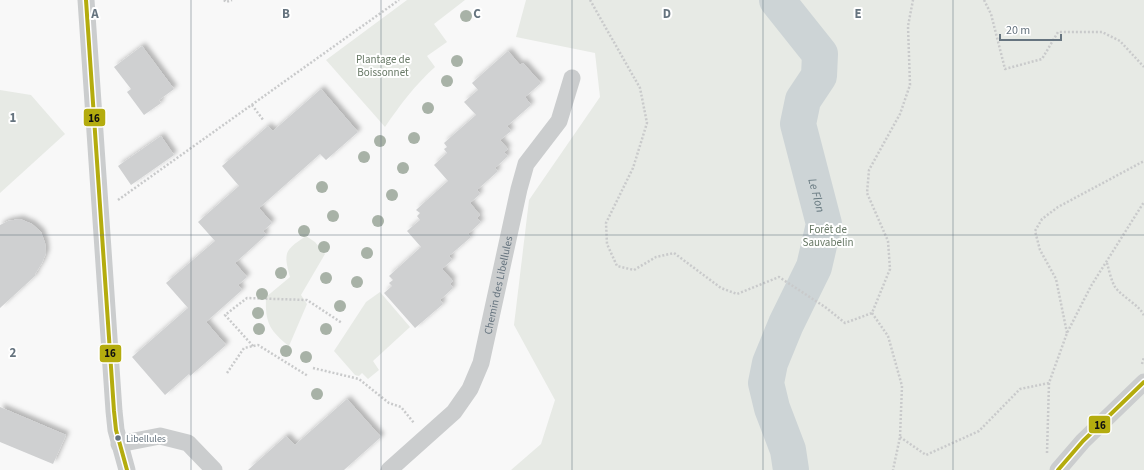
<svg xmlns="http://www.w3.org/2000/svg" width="1144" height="470" viewBox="0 0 1144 470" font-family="'Source Sans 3',sans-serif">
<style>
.green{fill:#e7eae5}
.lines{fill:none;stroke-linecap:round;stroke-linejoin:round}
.river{stroke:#cdd4d6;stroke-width:36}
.building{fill:#cfd0d1;filter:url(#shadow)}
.path{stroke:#c9cacb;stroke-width:2.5;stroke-dasharray:2 2;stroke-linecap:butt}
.street{stroke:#cbcdce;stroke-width:17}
.bus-1-casing{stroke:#fff;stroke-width:7}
.bus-1{stroke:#b4ac0e;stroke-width:4}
.tree{fill:#a8b2a7}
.grid{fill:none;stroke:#66747f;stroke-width:1;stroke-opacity:0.55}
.bus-dot{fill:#66747f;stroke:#fff;stroke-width:1.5}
.labels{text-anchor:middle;stroke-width:4;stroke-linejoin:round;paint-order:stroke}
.bus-label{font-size:10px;fill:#66747f;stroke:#fff;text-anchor:start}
.park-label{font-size:11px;fill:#677865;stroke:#fff}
.street-label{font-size:11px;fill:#66747f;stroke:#fff}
.water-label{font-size:12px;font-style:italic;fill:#677980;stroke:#fff}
.grid-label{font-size:13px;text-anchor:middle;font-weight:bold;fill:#66747f;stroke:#fff;stroke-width:4;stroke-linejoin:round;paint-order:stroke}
.line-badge{stroke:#fff;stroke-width:1.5}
.pale-badge-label{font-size:11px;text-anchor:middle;font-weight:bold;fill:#111}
</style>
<defs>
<filter id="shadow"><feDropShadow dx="3.5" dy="-3.5" stdDeviation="2" flood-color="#0004"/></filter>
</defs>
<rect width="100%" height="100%" fill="#f8f8f8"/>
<path class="green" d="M407,0H465L434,24L447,42L427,56L435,67C415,85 400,105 385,127L326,60Z
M526,0H1144V470H511L541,444L555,400L514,325L529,200L600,97L595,53L516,37Z
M0,90L31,95L65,134L0,193Z
M306,236L315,242L325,254L301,295L307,304L289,346C269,330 265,322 266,297L290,277C283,252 285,250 306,236Z
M380,292L410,327L373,361L379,370L368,379L362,373L359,376L355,375L334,351L366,302Z"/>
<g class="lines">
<path class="river" id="s1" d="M777,0L820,54L819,76L803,100L798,124L824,224L814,267L786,324L770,363L766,383L772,408L788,450L791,470"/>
</g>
<path class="building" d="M142,46L174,89L159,100L161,103L144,115L127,92L131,89L114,67Z
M508,51L520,65L523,63L541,83L525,97L531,105L507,126L511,131L500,140L508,149L504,152L508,156L495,168L498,171L477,190L480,194L470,203L480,215L477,218L481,222L468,234L471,237L449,256L452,260L442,269L453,281L450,284L453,288L440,300L443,304L415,328L384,293L392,286L389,283L393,280L389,276L421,247L407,231L420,220L417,216L420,213L416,210L448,181L434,165L447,153L444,149L447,147L444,143L476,115L464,102L478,90L472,83Z
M321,89L358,132L326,160L320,154L259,208L272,223L263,231L266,235L235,263L247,277L238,285L242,290L206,322L226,345L190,376L189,374L165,395L132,357L188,308L166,283L215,241L198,222L239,186L222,166L268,126L273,131Z
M161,136L174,155L131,185L118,166Z
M20,219L32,224L41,232L45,243L46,253L42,263L35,274L36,275L0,308V225L8,221Z
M347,399L381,437L344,470H248L286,436L295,445Z
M0,407L66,435L53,464L0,442Z"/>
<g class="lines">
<path class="path" d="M224,0L226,2L232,0
M590,0L640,88L647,123L633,168L606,223L607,244L617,266L634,270L656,257L674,253L721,288L737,294L779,277L825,307L845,323L872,313L890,269L888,241L867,193L869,170L900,114L910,85L908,26L913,0
M984,0L991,14L1005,69L1042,59L1058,32H1102L1120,41L1144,67
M252,105L264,121
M118,200L399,0
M1107,263C1109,270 1111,280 1115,287C1122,297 1141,306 1144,316
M872,313L888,336L902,386L900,437L893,470
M1067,333L1056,279L1040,250L1035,231L1042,219L1058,207L1144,161
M253,346L225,315L247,298L307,300L342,323
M1142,364L1144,357
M313,368L359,379L389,403L401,407L414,423
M227,373L244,348L258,345L308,376
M900,437L926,455L979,431L1020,389L1049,383
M1047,453L1049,383L1067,333L1091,286L1144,202"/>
<g class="street">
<path d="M86,0L114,411L116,430L127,470"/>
<path d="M119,444L160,436L188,443L214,470"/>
<path id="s2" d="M389,470L454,412L470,389L481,363L519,189L526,164L559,121L572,78"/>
<path d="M1058,470L1083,441L1144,382"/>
</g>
<g class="bus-1-casing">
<path id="bus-1" d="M86,0L114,411L116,430L127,470
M1058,470L1083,441L1144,382"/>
</g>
<use href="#bus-1" class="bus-1"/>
</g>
<g class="tree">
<circle cx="466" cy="16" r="6"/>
<circle cx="457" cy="61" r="6"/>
<circle cx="447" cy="81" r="6"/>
<circle cx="428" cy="108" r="6"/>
<circle cx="414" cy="138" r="6"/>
<circle cx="380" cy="141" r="6"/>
<circle cx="364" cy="157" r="6"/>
<circle cx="403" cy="168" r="6"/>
<circle cx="322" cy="187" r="6"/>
<circle cx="392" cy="195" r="6"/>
<circle cx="333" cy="216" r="6"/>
<circle cx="378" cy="221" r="6"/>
<circle cx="304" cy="231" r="6"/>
<circle cx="324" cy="247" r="6"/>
<circle cx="367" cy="253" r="6"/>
<circle cx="281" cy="273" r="6"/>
<circle cx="326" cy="278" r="6"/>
<circle cx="357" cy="282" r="6"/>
<circle cx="262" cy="294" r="6"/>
<circle cx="340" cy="306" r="6"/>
<circle cx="258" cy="313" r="6"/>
<circle cx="259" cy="329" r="6"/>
<circle cx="326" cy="329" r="6"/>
<circle cx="286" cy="351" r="6"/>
<circle cx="306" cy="357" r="6"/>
<circle cx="317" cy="394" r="6"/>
</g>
<path class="grid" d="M191,0V470M381,0V470M572,0V470M763,0V470M953,0V470M0,235H1144"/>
<circle class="bus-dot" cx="118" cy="438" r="3.5"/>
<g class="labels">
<g class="bus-label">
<text x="126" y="442">Libellules</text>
</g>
<g class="park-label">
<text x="383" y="63">Plantage de<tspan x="383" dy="13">Boissonnet</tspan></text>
<text x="828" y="233">Forêt de<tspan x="828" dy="13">Sauvabelin</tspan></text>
</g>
<g class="street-label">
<text dy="4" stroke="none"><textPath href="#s2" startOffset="223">Chemin des Libellules</textPath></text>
</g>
<g class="water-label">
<text dy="4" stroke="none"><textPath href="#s1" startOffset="218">Le Flon</textPath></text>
</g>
</g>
<g class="grid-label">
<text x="95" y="18">A</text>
<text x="286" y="18">B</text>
<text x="477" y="18">C</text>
<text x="667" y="18">D</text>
<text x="858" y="18">E</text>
<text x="13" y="122">1</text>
<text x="13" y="357">2</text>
</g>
<g class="line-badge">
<rect x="83" y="108" width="23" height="19" rx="4" fill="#b4ac0e"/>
<rect x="99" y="344" width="23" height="19" rx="4" fill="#b4ac0e"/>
<rect x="1088" y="415" width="23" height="19" rx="4" fill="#b4ac0e"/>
</g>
<g class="pale-badge-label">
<text x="94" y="122">16</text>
<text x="110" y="357">16</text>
<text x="1100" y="429">16</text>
</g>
<path d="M1000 34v6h61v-6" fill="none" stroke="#66747f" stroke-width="2"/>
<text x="1006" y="34" font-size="12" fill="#66747f" stroke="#ffffff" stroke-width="3" paint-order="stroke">20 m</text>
</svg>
